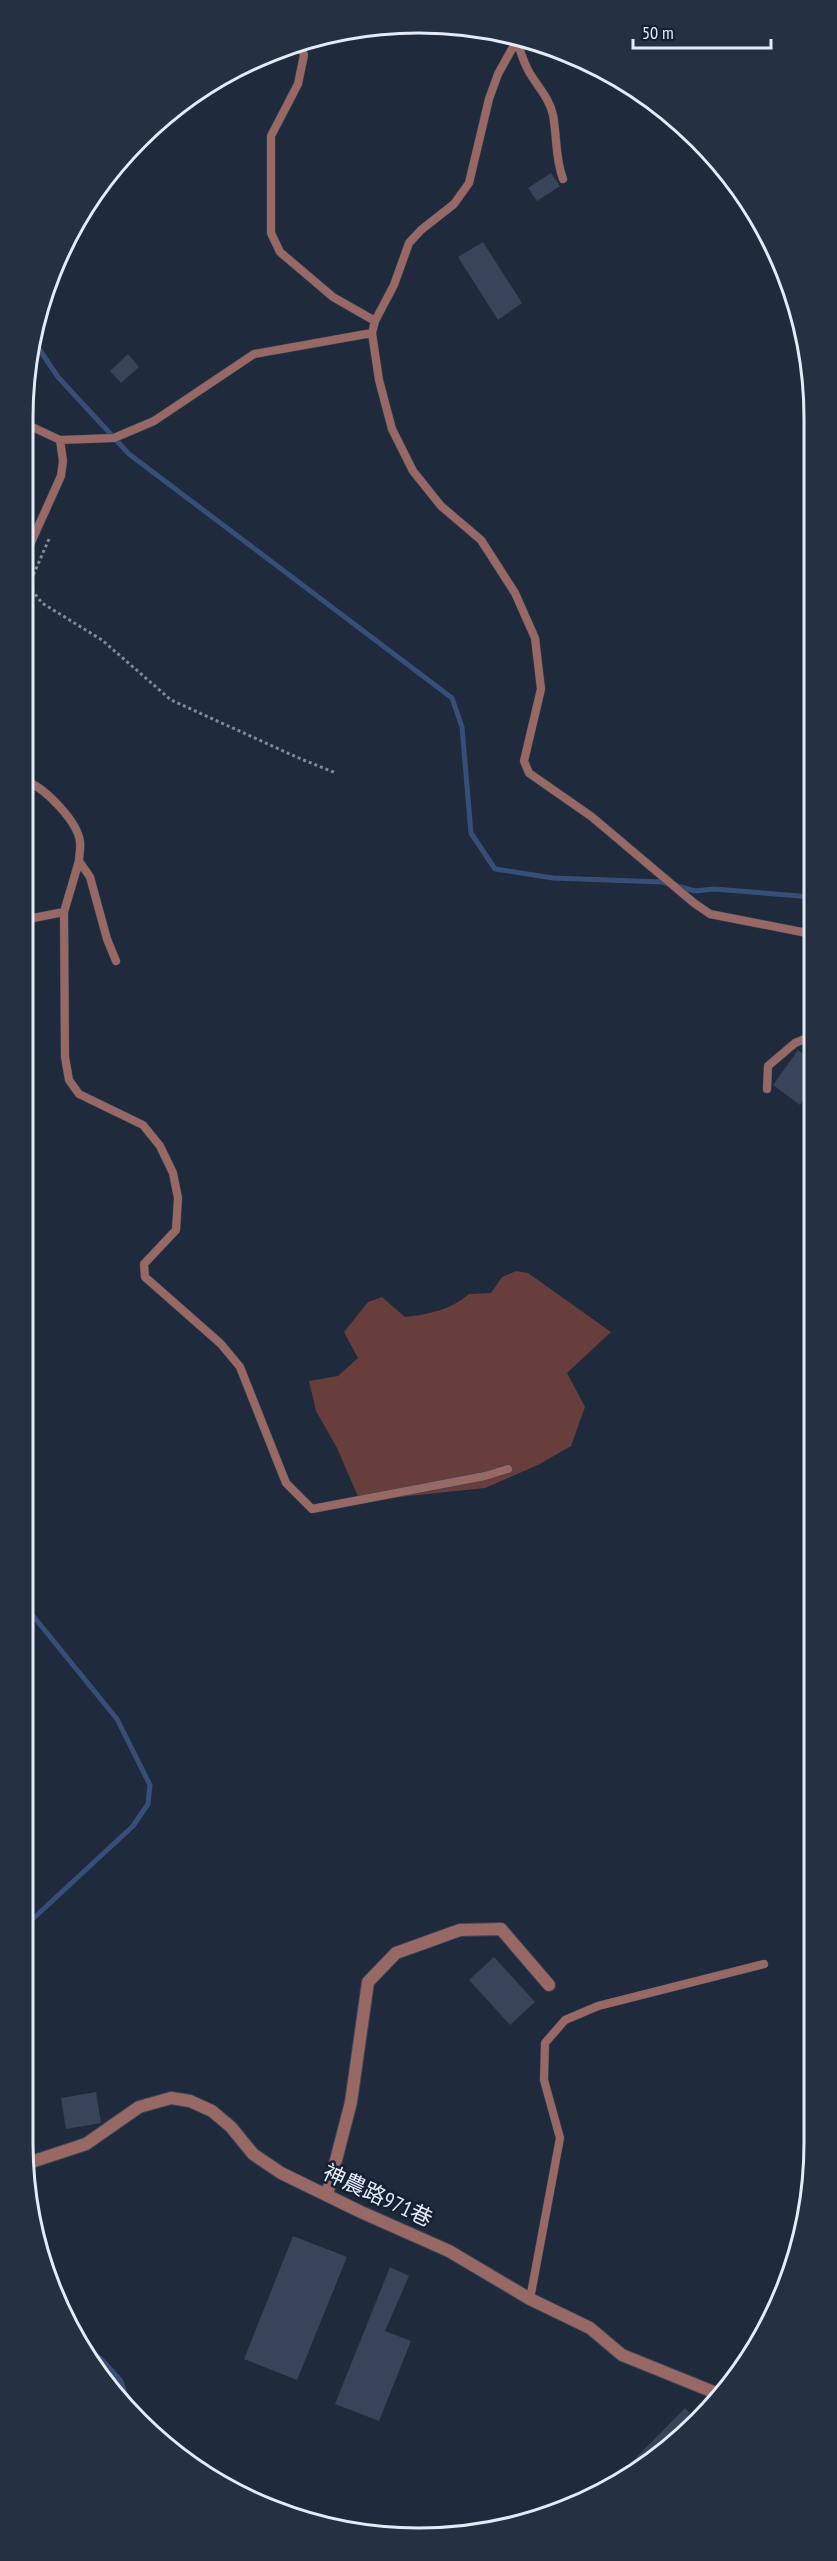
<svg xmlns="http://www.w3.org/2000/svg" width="837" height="2561" viewBox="0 0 837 2561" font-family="'PT Sans Narrow','Noto Sans TC',sans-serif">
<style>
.green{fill:#673e3b}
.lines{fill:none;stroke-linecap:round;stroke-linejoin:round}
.stream{stroke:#364f79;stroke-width:5}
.building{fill:#384459}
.service-casing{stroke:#3b4557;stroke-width:9}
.minor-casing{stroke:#3b4557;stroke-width:14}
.path{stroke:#818a9a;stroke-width:3;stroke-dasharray:3 3;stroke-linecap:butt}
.service{stroke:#976864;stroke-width:8}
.minor{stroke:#976864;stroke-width:12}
.labels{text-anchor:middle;stroke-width:5;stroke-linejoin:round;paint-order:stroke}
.street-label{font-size:22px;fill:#e4ebf8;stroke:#152033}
.rim{fill:none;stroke:#e4ebf8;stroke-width:3}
</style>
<rect width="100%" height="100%" fill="#1f2a3d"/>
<path class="green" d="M516,1271L528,1273L611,1332L567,1373L585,1407L571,1446L538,1465L485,1488L360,1501L337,1448L316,1411L309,1381L338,1376L358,1358L344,1332L368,1302L382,1297L405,1317C430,1314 450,1310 469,1294L491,1293L502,1277Z"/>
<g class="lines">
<path class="stream" d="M31,337L58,377L129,454L452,698L462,727L471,833L495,869L553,878L662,882L695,891L714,889L812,897
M23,1928L133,1826L148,1804L150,1785L117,1719L25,1606
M86,2348L101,2359L121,2381L131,2413"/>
</g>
<path class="building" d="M551,173L560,186L537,201L528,188Z
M483,242L522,303L498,320L458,257Z
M128,354L139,367L121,383L110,371Z
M798,1050L812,1061V1088L800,1105L773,1085Z
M494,1957L535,2002L510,2025L469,1980Z
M96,2092L101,2123L66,2129L61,2098Z
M293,2236L347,2257L297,2380L244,2359Z
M390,2267L409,2276L385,2331L411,2341L379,2421L335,2404Z
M685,2408L699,2422L639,2472L624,2478L620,2474Z"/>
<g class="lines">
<g class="service-casing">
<path id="service" d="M499,31C525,45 516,47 528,70C536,85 549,97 553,115C557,136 555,158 563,179
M518,38L498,74L489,99L469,183L454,204L421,230L409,243L394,285L375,321L372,333L379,380L392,429L413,471L441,506L481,540L515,593L535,638L541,689L524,761L529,773L592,817L694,903L710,914L812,934
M299,43L304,55L298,84L271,136V233L280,252L333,297L375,321
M30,426L60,440L114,438L154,421L254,354L372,333
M29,547L61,476L63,461L60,440
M28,782C46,789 78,822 80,842C81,848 79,855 79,861L90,877L107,939L116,961
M64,912L65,1057L69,1080L79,1094L143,1125L160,1146L173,1173L178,1198L176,1230L144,1264L145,1277L221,1344L240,1367L286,1483L312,1509L485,1476L508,1469
M28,919L64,912L79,861
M767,1089L768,1066L795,1043L812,1036
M530,2299L560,2138L544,2080L545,2043L565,2020L598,2006L764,1964"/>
</g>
<g class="minor-casing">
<path id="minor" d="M25,2164L86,2144L139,2107L171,2098L190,2101L212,2111L231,2127L253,2154L281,2173L361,2212L449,2251L530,2299L590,2328L622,2355L721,2395
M327,2195L351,2102L368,1982L396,1953L460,1930L501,1929L549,1985"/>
</g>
<path class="path" d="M49,539L32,578V590L42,603L102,640L171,700L301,759L336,773"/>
<use href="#service" class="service"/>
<use href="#minor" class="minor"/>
</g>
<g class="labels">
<g class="street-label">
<text transform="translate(378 2195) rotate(25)" y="8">神農路971巷</text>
</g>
</g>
<path d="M0 0H837V2561H0ZM418 33H419A385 385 0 0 1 804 418V2143A385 385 0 0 1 419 2528H418A385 385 0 0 1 33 2143V418A385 385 0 0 1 418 33Z" fill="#263043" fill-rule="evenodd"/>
<path class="rim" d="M418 33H419A385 385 0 0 1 804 418V2143A385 385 0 0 1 419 2528H418A385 385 0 0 1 33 2143V418A385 385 0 0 1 418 33Z"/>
<path d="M633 39v9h138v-9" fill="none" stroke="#e4ebf8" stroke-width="3"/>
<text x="642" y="39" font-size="18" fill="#e4ebf8" stroke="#152033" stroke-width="4.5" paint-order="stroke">50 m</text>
</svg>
